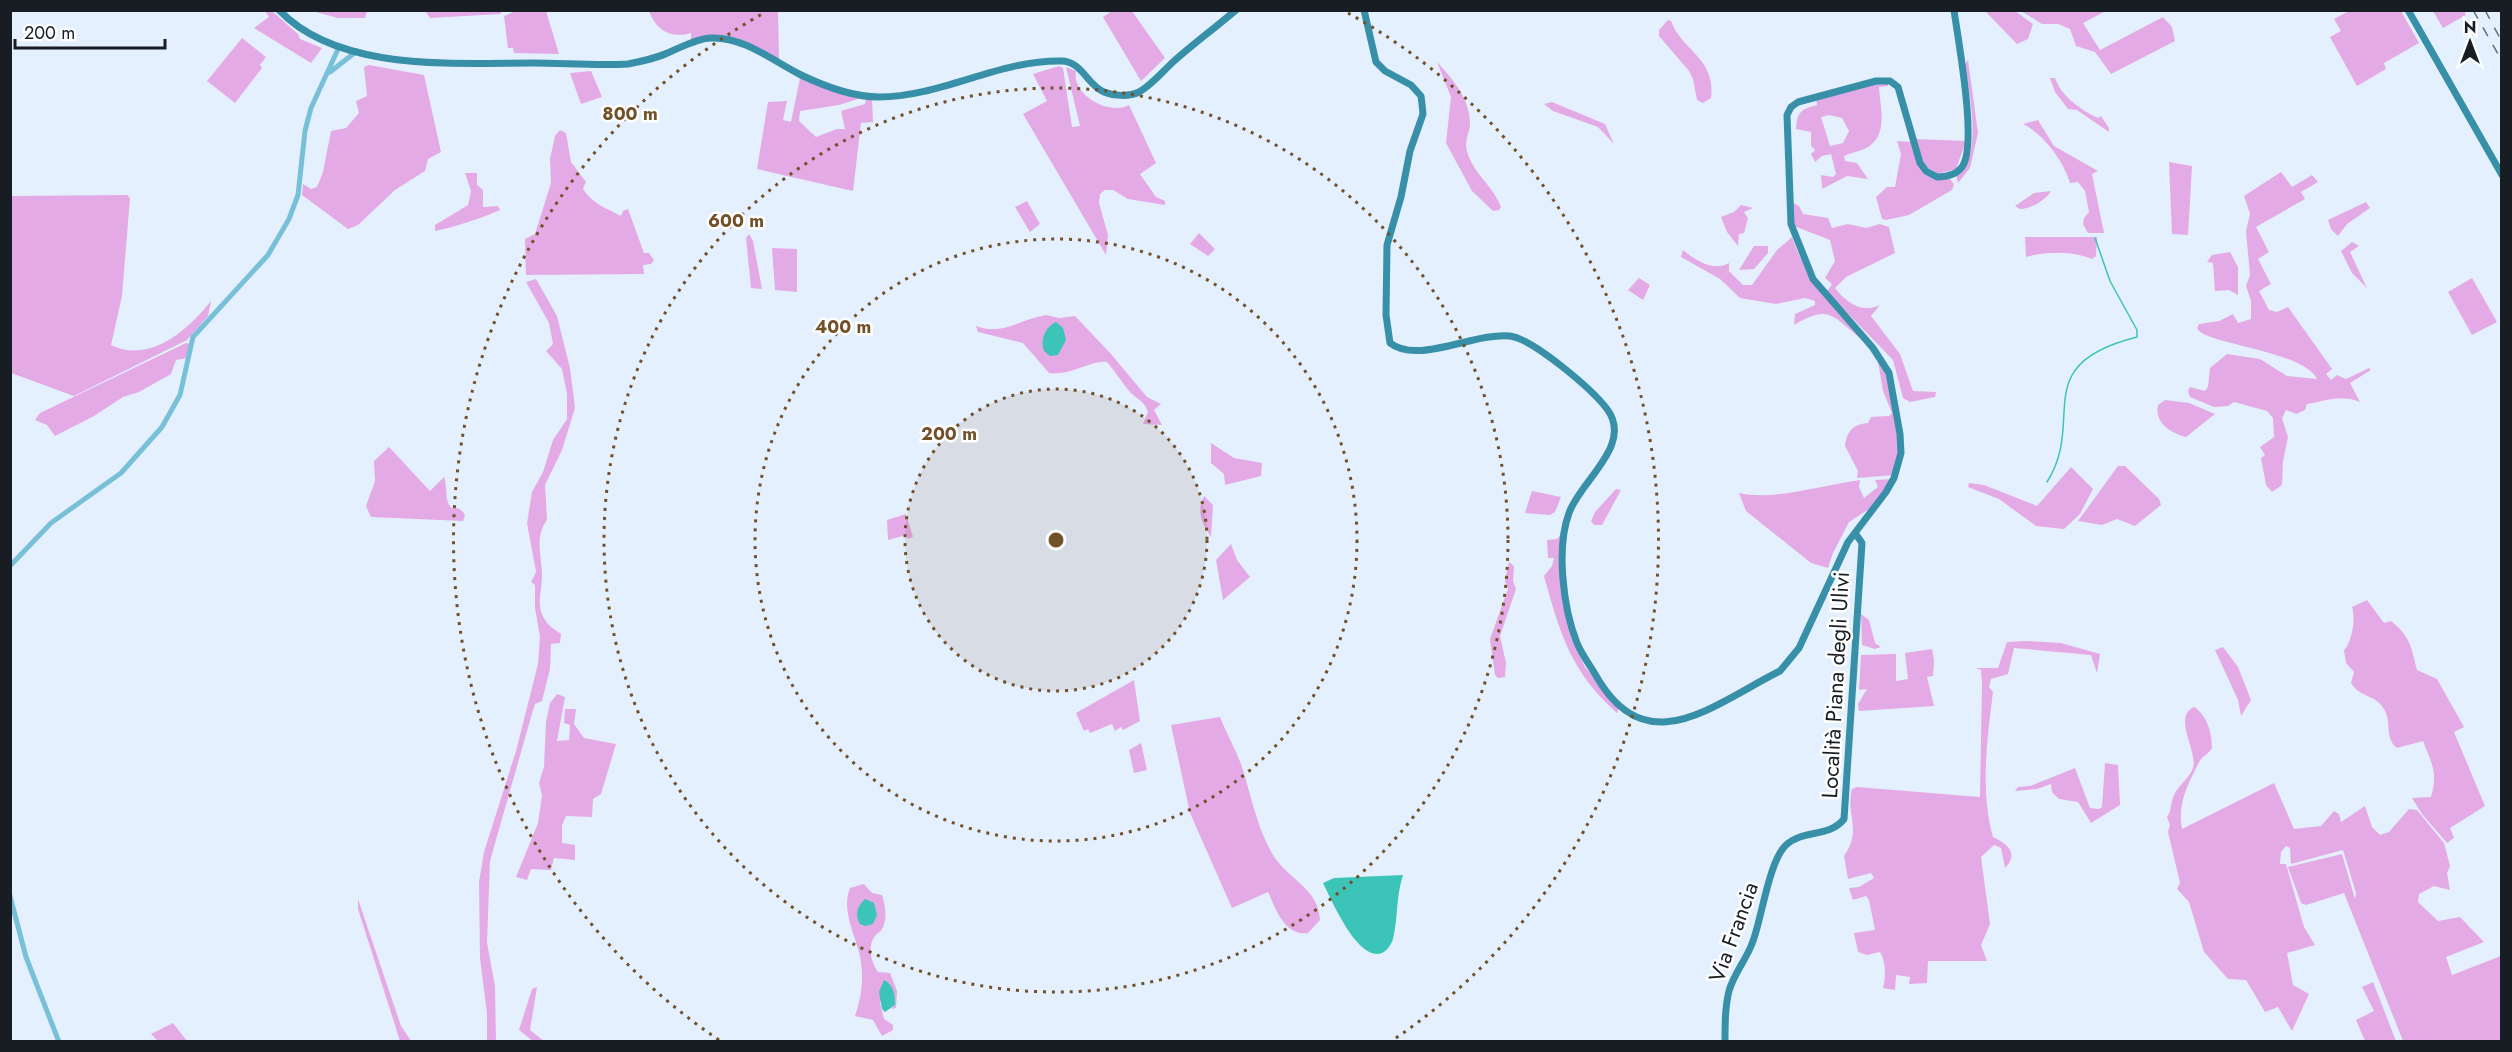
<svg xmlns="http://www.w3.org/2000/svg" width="2512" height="1052" viewBox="0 0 2512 1052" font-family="Jost,sans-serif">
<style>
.green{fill:#e3aae6;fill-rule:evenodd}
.water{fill:#3bc4b7}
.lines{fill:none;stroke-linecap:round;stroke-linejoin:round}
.stream{stroke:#3bc4b7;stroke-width:1.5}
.minor{stroke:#78c0d8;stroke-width:5}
.major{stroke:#388fa8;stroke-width:7}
.rail{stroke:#666c76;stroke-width:1.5;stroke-dasharray:10 10;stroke-linecap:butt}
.ring{fill:none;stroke:#725028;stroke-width:3;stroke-dasharray:3 6}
.labels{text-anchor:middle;stroke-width:5;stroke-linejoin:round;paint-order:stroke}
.street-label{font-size:22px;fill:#181c23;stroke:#fff}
.centre{fill:#725028;stroke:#fff;stroke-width:3}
.ring-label{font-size:18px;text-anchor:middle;font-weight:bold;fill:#725028;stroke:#fff;stroke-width:5;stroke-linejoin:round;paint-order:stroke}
</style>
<rect width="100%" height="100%" fill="#e5f0ff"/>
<path class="green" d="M500,10L501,14L430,18L425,11Z
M1113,10L1132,11L1165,58L1141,81L1103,17Z
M265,11H272L298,34L300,39L322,48L311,63L254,28L269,17Z
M312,11H367L365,18H338Z
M516,11H546L559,54L514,53L513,48H508L504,16Z
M649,11H778L779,59L738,41L691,40V33C670,39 656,30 649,11Z
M1985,11H2015L2033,24L2028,39L2017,44Z
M2021,11H2106L2083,23L2100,50L2163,17L2172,27L2175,41L2111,74L2095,52L2076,46L2070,29L2058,24H2042Z
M2349,11H2401L2419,43L2384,63L2386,69L2357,86L2330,37L2341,31L2334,19Z
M2433,11H2464L2466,15L2443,28Z
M1668,20L1671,21C1682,51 1716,58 1711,98L1703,103L1697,100L1693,79L1689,71L1659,36V30Z
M242,38L266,57L260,65L262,68L235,103L207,81Z
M1968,60L1978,133L1970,168L1958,183L1956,175C1984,158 1969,92 1965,64Z
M1437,62C1452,78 1470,99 1470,123C1470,132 1464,141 1467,151C1472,172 1494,187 1501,207L1499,210L1493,211L1472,191L1446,143L1451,97Z
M369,65L424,75L441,152L428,159L425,171L395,190L358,225L348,229L302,195L303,184L311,189L317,187L323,172L331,131L346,128L359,113L356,101L367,96L364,67Z
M783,66L861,98L839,105L800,111L799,121L816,137L837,129H845L841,111L865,104L866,99H872L873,122L861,123L853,191L757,169L768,102L787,101L783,120L791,122L800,78L780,67Z
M1059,66L1063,68L1072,127L1080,126L1066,67L1076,71C1071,95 1110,116 1129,105L1156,163L1140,174L1156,197L1165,201V205L1128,199L1113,190H1105L1100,194L1099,203L1108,235L1106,255L1023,114L1047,101L1033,74Z
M591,71L602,97L581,104L570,73Z
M2050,78H2055C2061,96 2081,110 2098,118L2101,116L2109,128V132L2077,110L2068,109L2055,92Z
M1888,81V86L1879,87C1880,104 1887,130 1873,143C1867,150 1853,152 1844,156L1845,161L1857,163L1868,179L1847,176L1822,189L1821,175L1833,177L1836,174L1831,154L1822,156L1815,162L1811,154L1815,150L1811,146V132L1796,129C1797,112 1801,109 1817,105L1816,99ZM1829,115L1842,118L1849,131L1843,143L1830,146L1821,117Z
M1552,102L1605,124L1614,144L1598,127L1553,111L1544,104Z
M2038,120L2054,146L2098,171L2092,174L2104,233H2088L2083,224L2084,218L2089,212L2085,191L2078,182L2070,183C2064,162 2044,134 2023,124Z
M560,130L566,133L571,162L586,182L583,189C593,204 606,208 621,216L623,211L628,209L644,253H649L654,260L651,264L643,265L644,274L526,275L525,239L535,234L551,183L550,159L555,136Z
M1916,139L1966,141L1956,169L1938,174L1924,165Z
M1897,141L1911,142L1917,162L1925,174L1950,179L1954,184L1952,190L1909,215L1886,220L1882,219L1876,197L1887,187H1895L1901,154Z
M2169,162L2192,166L2188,235L2172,234Z
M2281,172L2292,187L2312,175L2318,182L2301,192L2305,199L2256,227L2269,252L2258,259L2271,284L2259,291L2269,310L2277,312L2288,307L2332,369L2326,374L2331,380L2337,375L2346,379L2369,368L2371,370L2350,383L2360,402C2340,394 2327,401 2307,404L2305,410L2296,414L2286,410L2282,418L2288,437L2283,461L2282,485L2272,492L2266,485L2261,458L2265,455L2260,447L2274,437L2273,418L2267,411L2234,402L2228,406L2214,407L2190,397L2188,391L2190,387L2205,391L2208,387L2210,368L2227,354L2260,359L2287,376L2317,379C2303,350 2201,344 2197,328L2199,324L2219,321L2233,314L2238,323L2251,319V301L2246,286L2250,275L2246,231L2250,214L2244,196Z
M465,173H477V185L483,190V207L498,206L500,210C479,219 458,226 435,231V225L468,205L471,191Z
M2051,191C2046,200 2031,209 2020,209L2015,206L2034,193Z
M127,195L130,198L122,296L111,345C150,364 188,330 211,301L208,316L187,340L74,396L11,373V196Z
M1027,201L1040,224L1030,232L1015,207Z
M1792,202L1799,206L1803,214L1828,218L1832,228L1848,224L1866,228L1880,224L1889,227L1895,253L1846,277L1835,288C1846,302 1861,314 1880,305L1871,316L1900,354L1913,391L1936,392L1935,397L1910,402L1903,398L1893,360L1827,292L1832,284L1825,278L1835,261L1830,240L1794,226Z
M2366,202L2370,208L2347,224L2338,236L2331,229L2328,220Z
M1741,205L1753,208L1744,212L1748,218L1744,233L1739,234L1738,246L1727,232L1721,217L1734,212Z
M1199,233L1215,249L1208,256L1190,244Z
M749,234L753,241L762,289L751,288L746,238Z
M1792,237C1807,281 1832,306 1863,340C1832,317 1831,303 1794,325L1795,314L1815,305V301L1805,298L1776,304L1740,298L1720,279L1681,257L1683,250C1695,260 1713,272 1729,263V271L1743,285H1752L1777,250Z
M2025,237H2097L2096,256L2092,259C2073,251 2046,251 2026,257Z
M2352,242L2359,246L2350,252L2367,288L2352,273L2341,251Z
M1754,246H1768V253L1754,269L1739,270Z
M772,248L797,249V292L775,290Z
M2230,252L2238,267V295L2229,290L2215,291L2213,263L2207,262L2212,255Z
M1639,278L1650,285L1643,300L1628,290Z
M2472,278L2497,322L2472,335L2448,292Z
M536,279L557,316L570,368L575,408L562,450L545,485L547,520C534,537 542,557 542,576C542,589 537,602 542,614C546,624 552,628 561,634L560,643L551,644L550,669L542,701L535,704L533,710L490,861L487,943L495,986L496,1041H487V1014L480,958L479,882L484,852L516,751L538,664L540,637L535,608V585L531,582L536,572L527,523L532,492L543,472L553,440L567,419V394L562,369L546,351L553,344L549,323L526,282Z
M1046,315L1059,318L1075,316L1111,354L1147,397L1161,404L1154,410L1162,425L1143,424L1148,412C1144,400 1136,399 1129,391C1121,381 1115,371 1107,362C1093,359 1071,376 1049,373L1023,343L978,332L976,326C1003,336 1020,319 1046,315Z
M186,343L190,344L187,358L176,360L171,374L139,392L123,397L94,416L55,436L47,425L35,420L40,413Z
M1877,356L1889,374L1900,452L1894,475L1857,478L1858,471L1845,446C1847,431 1853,424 1868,423L1871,417L1889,416L1892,413L1883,391Z
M2165,400L2189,403L2215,414L2186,437C2171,433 2154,423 2158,405Z
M1211,443L1234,458L1262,463L1261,476L1225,485L1224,474L1211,463Z
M389,447L430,491L444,477C448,488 444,499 451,508C457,507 462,509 465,515L463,521L371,517L366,506L375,481L374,461Z
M2118,466H2125L2159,499L2161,505L2135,526L2117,519L2102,525L2078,521Z
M2071,467L2093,489L2080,514L2064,529L2036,526L1999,499L1968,487L1969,483L1984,485L2037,506Z
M1892,479L1869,509L1849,522L1833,553L1828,568L1811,563L1746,511L1739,493C1773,501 1823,485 1860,480L1859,487L1864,498L1878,487L1875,480Z
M1616,489L1621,490L1602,525H1594L1591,521L1595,512Z
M1532,491L1561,497L1555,512L1550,515L1525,513Z
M1204,496L1213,505L1211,537C1202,523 1196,512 1204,496Z
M906,514L913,537L908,539L906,535L888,540L887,520Z
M1560,535L1563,538L1571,636L1585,667L1619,708L1617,713C1571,672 1560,634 1544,576L1552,566L1554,558H1548L1547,540L1557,539Z
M1231,544L1237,560L1250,577L1223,600L1216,560Z
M1509,562L1514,566L1513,581L1516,589L1500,636L1506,663L1505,677L1498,678L1495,675L1490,639L1508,589L1505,581Z
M2367,600L2384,623L2391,621C2411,637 2411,647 2417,670L2437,679L2464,727L2454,732L2485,806L2450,828L2454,838L2447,843L2422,814L2412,798L2431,797C2438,772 2432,764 2423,741L2397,748C2384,738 2392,721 2384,709C2376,695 2359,697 2351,683L2354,672L2346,663L2344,650C2352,643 2356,617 2352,607Z
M1861,614L1869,620L1875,643L1881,647L1875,649L1862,645Z
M2027,641L2061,643L2100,654L2097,673L2091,655L2014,648L2008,674L1991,679L1989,687L1993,692C1987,740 1980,790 1993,837C2006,843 2020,853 2005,868L2001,848L1994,845L1981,857L1990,924L1981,945L1987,961H1928L1927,983L1909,984L1910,977L1896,975L1895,990L1883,988C1886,977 1886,962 1880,952L1867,955L1858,952L1854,933L1875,930L1869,900L1866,896L1853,900L1849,888L1859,887L1874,878L1871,873L1848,879L1844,856C1863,829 1845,815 1852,789L1857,787L1980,797L1982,684L1981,670L1976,668H1998L2007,642Z
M2223,647L2238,667L2251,700L2241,716L2238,700L2215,650Z
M1932,649L1934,660L1933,676L1927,677L1934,706L1859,711L1858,704L1867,689L1859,690L1861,655L1896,654V681L1908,679L1905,653Z
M1134,680L1140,721L1123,730L1121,727L1115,731L1112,724L1090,733L1088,729L1084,731L1076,713Z
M557,694L565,697L557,741L569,740L570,725L564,723L565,709H576L574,724L584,738L616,744L601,794L593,799L592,817L566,816L562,825V843L575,845V860L554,858L551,870L531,869L527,880L516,877L538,823L542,795L539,783L544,767L546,722L550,703Z
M2194,707C2207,715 2212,733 2212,748C2209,754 2203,755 2199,762C2189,783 2177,802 2182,829L2274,783L2294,829L2321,826L2334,811L2339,814L2341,822L2365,806L2372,827L2380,835L2389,832L2409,809L2417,810L2444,843L2450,866L2447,873L2450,890L2434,886L2419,894L2418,902L2438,921L2460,917L2484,942L2446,957L2452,975L2501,956V1041H2403L2344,893L2306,905L2301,903L2288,867L2342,854L2355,899L2356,893L2343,850L2291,864L2290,848L2286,846L2281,852L2280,864H2286L2304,927L2315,945L2287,953L2293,985L2309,994L2292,1031L2278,1007L2265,1012L2246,980L2228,979L2204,952L2189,902L2177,889L2180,883L2168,832L2170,825L2167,817C2172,811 2170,803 2174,795C2178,786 2190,777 2193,768C2198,751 2172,717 2194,707Z
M1220,717C1226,733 1235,748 1241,764C1251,794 1256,826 1273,855C1288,880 1318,887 1320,920L1308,933C1284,936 1276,909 1268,892L1232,908L1190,813L1171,725Z
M1141,743L1147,770L1134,773L1129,750Z
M2105,763L2118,765L2120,805L2091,823L2078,802L2059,799L2052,792L2051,784L2037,789L2015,791L2018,787L2030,786L2075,768L2090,808L2099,809L2102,807Z
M864,884L872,893L882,895C885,905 888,919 882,929C880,933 878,932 875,936C867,946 871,962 878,972L890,973L897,991L896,1008L891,1009L895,1005L894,993L889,983L880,1003L884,1019L893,1025V1030L882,1036L873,1020L855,1016C862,996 864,977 860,956C855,934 841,911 850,888Z
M358,899L401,1026L411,1041H400L358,909Z
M2373,982L2396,1041H2365L2356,1020L2374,1011L2362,987Z
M537,987L530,1030L544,1041H533L519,1030L532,989Z
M173,1023L187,1041H158L151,1034Z"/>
<path class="water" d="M1056,322L1063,328L1066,340L1058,355L1050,356L1044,351C1040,340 1045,327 1056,322Z
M1403,875C1396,896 1398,918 1393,939C1391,945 1387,951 1382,953C1358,962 1332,901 1323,883L1334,878Z
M865,899L874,903L877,915L873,924L865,926L860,924C854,914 858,906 865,899Z
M884,980C894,985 895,995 895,1005L885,1012L882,1009L879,992Z"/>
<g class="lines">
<path class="stream" d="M2047,482C2087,419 2026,365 2137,337V330L2110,281L2095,238"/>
<path class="minor" d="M330,72L357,51
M10,566L51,523L121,473L162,427L180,395L193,337L268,255L289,219L298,195L305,131L311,108L339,47
M10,896L26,957L59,1042"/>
<path class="major" d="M279,10C338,72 453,63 532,63C564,63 596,66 628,64C643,61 658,58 672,51C684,46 696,39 710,38C743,36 773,61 801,75C824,86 853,97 879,97C941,97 998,60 1061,61C1082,61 1087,85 1104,92C1114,96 1129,97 1139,92C1152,85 1162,72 1173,62C1193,44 1215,28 1236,10
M1364,10L1376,62L1385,71L1411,85L1421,96L1422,104L1423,114L1410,151L1401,197L1387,245L1386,315L1390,343C1418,365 1475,332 1510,336C1533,339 1592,389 1607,409C1634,445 1580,481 1569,513C1556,548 1563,608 1577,643C1581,653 1589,664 1595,674C1646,765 1712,705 1780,671L1799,648L1848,542L1886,492L1894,478L1901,453L1900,434L1889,373L1873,348L1813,279L1791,224L1787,115L1791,107L1798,102L1876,81H1890L1898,87L1920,163L1926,171L1937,177C1946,177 1956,175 1962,167C1978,145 1958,40 1954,10
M2408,10L2502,175
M1725,1042C1725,1024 1725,1007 1729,991C1734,973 1747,959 1753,941C1762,917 1769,861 1786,845C1803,829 1829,838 1844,819L1862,543L1855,533"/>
<path class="rail" d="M2473,10L2502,61
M2485,10L2502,42"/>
</g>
<circle cx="1056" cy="540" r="151" fill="#725028" fill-opacity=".12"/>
<g class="ring">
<circle cx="1056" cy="540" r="151"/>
<circle cx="1056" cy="540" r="301"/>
<circle cx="1056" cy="540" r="452"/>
<path d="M719 1040A603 603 0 0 1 764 13M1348 13A603 603 0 0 1 1393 1040"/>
</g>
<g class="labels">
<g class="street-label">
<text transform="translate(1835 685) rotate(-87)" y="8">Località Piana degli Ulivi</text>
<text transform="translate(1733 932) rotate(-70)" y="8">Via Francia</text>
</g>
</g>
<circle cx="1056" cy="540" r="9" class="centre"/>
<g class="ring-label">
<text x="630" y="120">800 m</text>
<text x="736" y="227">600 m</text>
<text x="843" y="333">400 m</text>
<text x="949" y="440">200 m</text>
</g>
<rect width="2512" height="1052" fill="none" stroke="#181c23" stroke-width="24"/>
<g transform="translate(2470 42)" stroke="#ffffff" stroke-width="4.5" paint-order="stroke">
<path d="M0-4.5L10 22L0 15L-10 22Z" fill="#181c23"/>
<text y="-9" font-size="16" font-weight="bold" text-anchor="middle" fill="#181c23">N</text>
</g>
<path d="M15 39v9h150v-9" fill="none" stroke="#181c23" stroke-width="3"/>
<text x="24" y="39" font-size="18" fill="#181c23" stroke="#ffffff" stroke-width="4.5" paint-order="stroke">200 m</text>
</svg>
